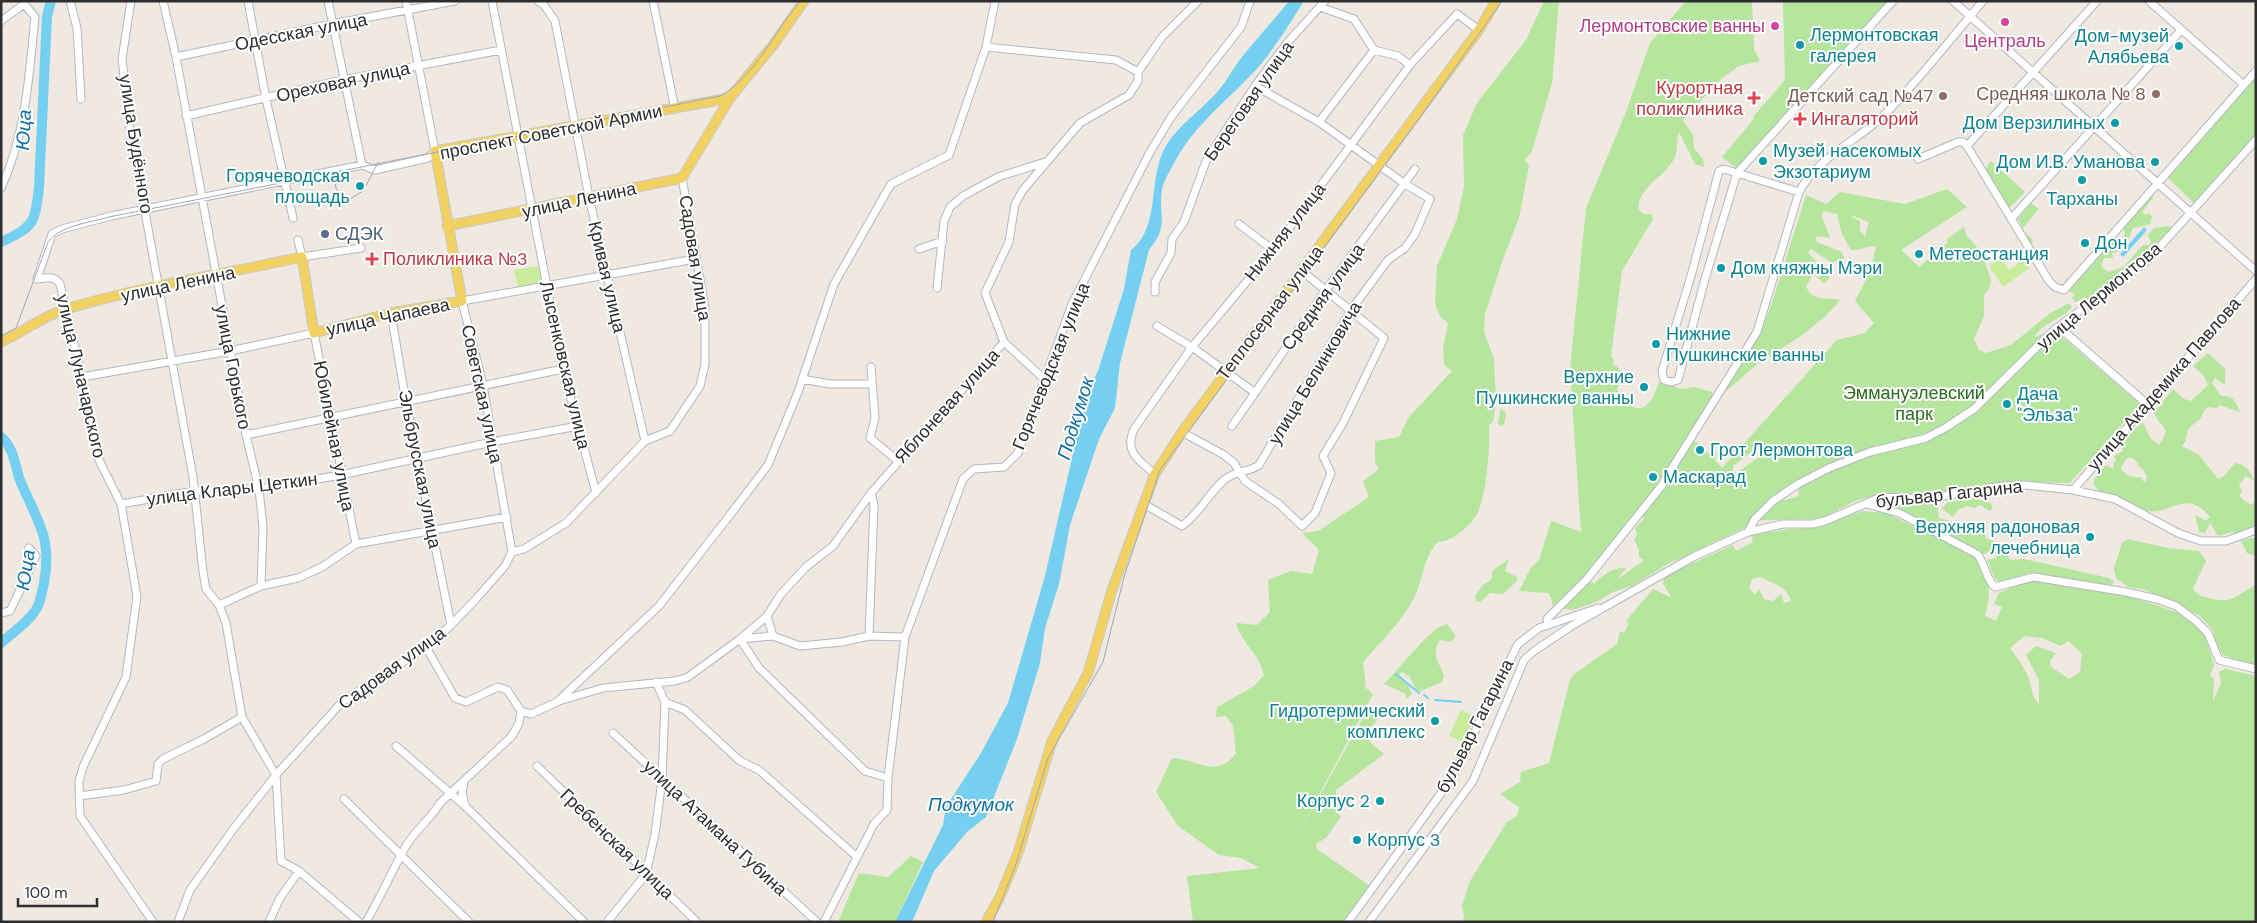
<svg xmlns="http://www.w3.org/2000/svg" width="2257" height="923" viewBox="0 0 2257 923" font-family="'DM Sans',sans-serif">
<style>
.green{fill:#b6e59e;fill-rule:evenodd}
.pitch{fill:#c9ec9a}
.water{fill:#75cff0}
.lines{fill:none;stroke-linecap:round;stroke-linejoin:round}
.stream{stroke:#75cff0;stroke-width:2}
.river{stroke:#75cff0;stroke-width:10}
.minor-casing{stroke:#b4b7c1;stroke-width:9}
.major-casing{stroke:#c9c9c9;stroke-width:11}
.minor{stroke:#fff;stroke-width:7}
.major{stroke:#f2d163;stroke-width:9}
.tram{stroke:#a3a6b8;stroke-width:1}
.hotel-dot{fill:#d1479c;stroke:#fff;stroke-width:2}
.culture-dot{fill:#0f9aa8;stroke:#fff;stroke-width:2}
.education-dot{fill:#8d6e63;stroke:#fff;stroke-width:2}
.health-dot{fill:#e0444e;stroke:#fff;stroke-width:2}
.service-dot{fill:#5c6f8a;stroke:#fff;stroke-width:2}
.labels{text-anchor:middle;stroke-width:4;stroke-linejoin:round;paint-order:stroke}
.hotel-label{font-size:18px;fill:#b23c85;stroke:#fff;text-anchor:end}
.street-label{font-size:18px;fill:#2e2e2e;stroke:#fff}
.culture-label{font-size:18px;fill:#0d838f;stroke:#fff;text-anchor:start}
.health-label{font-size:18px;fill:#be3a42;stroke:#fff;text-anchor:start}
.education-label{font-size:18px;fill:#785e54;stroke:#fff;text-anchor:end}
.service-label{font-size:18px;fill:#4e5e75;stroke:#fff;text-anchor:start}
.park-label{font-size:18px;fill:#2c6e1b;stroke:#fff}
.water-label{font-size:19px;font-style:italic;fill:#0d6fa3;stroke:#fff}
</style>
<rect width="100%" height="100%" fill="#efe9e1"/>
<path class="green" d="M1544,1H1559L1552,83L1532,151L1525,160L1529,166L1519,218L1503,259L1485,314L1484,332L1494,359L1496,402L1493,422L1489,425C1490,446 1487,495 1477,514C1470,526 1452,542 1438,542C1424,556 1424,574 1417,591C1405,619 1382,640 1363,662L1366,688L1373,694L1297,836L1364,716L1368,713L1376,716L1382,714L1366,733L1371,743L1384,754L1336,790V812L1341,816L1327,837L1316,844L1317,849L1370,886L1343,922H1193L1187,876L1260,868L1241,858L1219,855L1178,826L1156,792L1172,758C1198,759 1216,780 1236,753L1233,726L1226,716L1216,717L1217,707L1254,686L1264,675C1260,654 1241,643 1236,623L1257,625L1270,612L1268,580L1291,571L1312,574L1319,550L1302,533L1318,531L1369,497L1363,481L1379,469L1375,462V441L1399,437L1409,417L1452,371L1444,365L1443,348L1448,323L1440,316L1435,304L1437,266L1457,219L1464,186L1463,135L1477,103L1526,40Z
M1686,1H1752L1754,49L1760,61L1739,66L1722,78L1683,120L1693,135L1694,148L1703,159L1704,167L1695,164L1679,132C1676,141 1678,152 1674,159C1665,176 1635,190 1639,210L1644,214H1651L1653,219L1622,271L1611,356L1614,360L1613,363L1622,372L1617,390C1636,419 1650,411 1659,382L1682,389L1694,387L1712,392L1713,396L1686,441L1697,442L1708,453L1717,452L1715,460L1722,468L1837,340L1865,333L1874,323L1855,301L1870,272L1876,247C1867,245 1861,251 1851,250L1842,234L1837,214L1823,211L1822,217L1830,238L1818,236L1815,238L1817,242L1842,252L1844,258L1832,263L1811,249L1808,252L1830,278L1824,283L1813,274L1806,287C1814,302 1824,297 1840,300L1826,316L1798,338L1761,361L1717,399L1757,338L1769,312L1806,195L1826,204L1840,192L1905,204L1947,189L1967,207L1901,250L1919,267L1948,242L1947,239L1964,227L1966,235L1976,246L1984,259L1991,280L1990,287L1984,295V316L1974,339L1979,350L1986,353L2011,345L2049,314L2069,303L2072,307C2064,318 2045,321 2034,337L2054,330L2140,404L2070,483L2017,482L1993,484L1956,492L1910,495H1877L1858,500L1819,519L1761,520L1708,545L1702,550L1671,562L1632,586L1613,592L1596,602L1573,610L1553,607L1551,597L1548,593L1519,591L1530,569L1539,560L1551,521L1581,532L1570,369L1586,208L1626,112L1650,43ZM1853,216L1869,222L1865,236L1860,231V221L1851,217ZM1757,448L1763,449L1762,455L1736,473L1733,472V466ZM1798,485L1799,496L1786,500L1780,499ZM1642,515L1644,519L1635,528L1637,535L1634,540L1639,550V557L1644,560L1617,580L1626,568C1614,566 1602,576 1594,584L1586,578Z
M1783,1H1891L1739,170L1722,157L1754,119L1753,117L1785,80Z
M2256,75V136L2194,203L2168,178Z
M1991,161L2025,192L2009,208L1985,169Z
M2153,195V198L2142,212L2146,215L2149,213L2153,218L2150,220L2151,224L2133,228L2128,240L2124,239L2118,246L2120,251L2112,253L2113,258H2104L2101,266L2108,272L2123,267L2143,245H2149L2151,242L2148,235L2154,228L2169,226L2176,228L2166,239L2158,241V247L2144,258L2143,262L2084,306L2081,305L2082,300L2075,302L2072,298L2075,293H2071L2064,285L2066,279L2076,275L2077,268L2081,269L2098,250L2104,252L2115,238H2123L2125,233L2122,226L2149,196Z
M2031,203L2039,209L2022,229L2033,240L2031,245L2018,219Z
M2208,353L2225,369V385L2215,378L2212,383L2221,396C2234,395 2236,402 2240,412L2219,405L2218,408L2208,407L2204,411L2201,418L2188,429L2185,442L2182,446L2199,455L2218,479L2224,476L2235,463C2245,464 2251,472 2255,481L2246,476L2239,485L2242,492L2239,494L2242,499L2251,505L2256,500V526L2237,535L2233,532L2218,536L2210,523L2205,533L2199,532L2195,515L2206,521L2210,517C2185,487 2171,516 2146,511C2130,509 2113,497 2099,491L2094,485V479L2106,465L2114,469L2113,463L2116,461L2114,456L2123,451C2121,438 2134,431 2143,422L2150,438L2159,445C2173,425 2161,430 2154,413L2173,389L2184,399L2191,401L2206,387L2208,384L2203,375L2193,366ZM2131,457L2137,462L2140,468H2142L2147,476L2145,483L2140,477C2132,477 2126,477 2121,468L2125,460Z
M1501,408L1506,414L1504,424L1500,426L1498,423Z
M1971,498L1989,502L1993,507L1990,511L1980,505L1974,508L1967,506L1958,510L1953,517L1942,509L1948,502Z
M1899,502L1937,504L1939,518L1961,524L1968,530L1972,524L1987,526L1985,538L2002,544L2010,560L2024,559L2109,578L2114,582L2109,586L2031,574C2019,575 2010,581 1999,582L1994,577L1987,560L1997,558L1994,551L1983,554L1936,527L1894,508V503Z
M1863,511L1886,513L1974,556C1992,574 1991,594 1985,616L1996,621L2002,607L1994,604L1999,593L2023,582L2032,580L2129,596L2182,614L2204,632L2214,665L2210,675L2214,679L2213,701L2221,683L2219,672L2225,669L2253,675L2256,678V922H1462L1464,916L1462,906L1470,881L1507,822L1517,816L1519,807L1500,794L1520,782L1521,772L1549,763L1570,680L1573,675L1617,644L1620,631L1624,633L1629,624L1626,621L1653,589L1672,598L1663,584L1664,578L1682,568L1733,545L1736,551L1753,542L1751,535L1789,529L1812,528ZM1761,577C1774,585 1786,585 1791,601L1784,603L1781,594L1773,601L1764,599L1759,589L1755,595L1749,588L1752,579ZM2024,636L2042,638L2061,646L2068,641L2082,654L2080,672L2069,679L2051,667L2050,661L2056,653L2036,646L2026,655L2039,680V705C2030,693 2033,691 2029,679C2025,668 2017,658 2010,648Z
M2251,538H2256L2255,556L2247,553L2241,541Z
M2128,539L2168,548L2199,551L2206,561L2193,588C2195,593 2199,596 2205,597C2232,605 2233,597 2256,585V667L2223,655L2217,646L2213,630L2200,616L2146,590L2128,587L2116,578L2114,568L2122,543Z
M1509,559L1505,571L1517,577V581L1503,594L1490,593L1480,602L1476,601L1475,596L1483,585L1491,580L1493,570Z
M1447,624L1456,636L1451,642L1440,640C1431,654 1438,661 1444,675L1442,682L1418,692L1409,676L1401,672L1398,677L1407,683L1412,694L1406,699V694L1384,684L1423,641L1437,628Z
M911,856L923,862L895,922H838L859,873L888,877Z"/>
<path class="pitch" d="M2001,258L2009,270L2024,259L2030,268L2003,287L1989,266Z
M538,266L542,283L518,288L514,270Z
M1461,710L1475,716L1463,742L1449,736Z"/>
<path class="water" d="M1289,1H1304C1289,25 1270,56 1250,76C1225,102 1195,126 1177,158C1172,167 1164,180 1162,189C1158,218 1170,224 1149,250L1120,363L1115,408L1099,439L1070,525L1059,584L1045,628L1040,663L1017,739L986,817L967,832L934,871L912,922H895L943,825L946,807L981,753L1008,703L1045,576L1075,445L1076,415L1098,371L1124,289L1131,250C1159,229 1149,184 1162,154C1173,128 1200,112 1218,91C1227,81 1233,68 1242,57C1257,38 1274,20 1289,1Z
M2144,227L2147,230L2123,257L2120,254Z"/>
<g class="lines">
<path class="stream" d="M1396,674L1419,693
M1424,695L1428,698
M1435,700L1461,702"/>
<path class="river" d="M1,242C34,227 35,223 39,187L47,16L51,1
M1,437C17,452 14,468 22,485C39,524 52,538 44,583C42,592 41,600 37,608C29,622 13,632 1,643"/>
<g class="minor-casing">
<path id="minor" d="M70,1L77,28L81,99
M131,1L122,59L130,129L193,477L203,572L206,589L219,605L226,623L242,717L276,775L281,861L299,871L359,922
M163,1L176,57L246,435L259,489L263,527L261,586
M248,1L266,99L293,218
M328,1L362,165
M492,1L563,369L596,493
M538,1L544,5L555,21L589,197L645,441
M653,1L675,109
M1953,1L2256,271
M2149,1L2244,85
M1320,7L1354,19L1374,50L1398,56L1410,65
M1,21L24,4
M986,47L1116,60L1138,72
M176,57L332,24L455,1
M186,116L343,80L501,50
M1319,122L1374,50
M1967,146L2097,1
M1918,159L1958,142H1963L1967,146L2049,281L2055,287L2064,290L2256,71
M1,188C26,134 29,76 35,17L24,4V1
M1799,192L1737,173L1724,169L1719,171L1691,276L1662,371L1664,380L1671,382L1678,380L1705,279L1737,173L1893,1
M2011,219L2181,30
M1239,224L1273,250
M298,240L302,257L361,248
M919,249L943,241
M937,288L944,221L950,207L963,196L998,177L1045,162
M1155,292V282L1171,253L1172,239L1184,222L1206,161L1255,86L1287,43L1325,1
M391,313L406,402L451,625
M1157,326L1192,347L1254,392
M2059,327L2147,404
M1004,342L1043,378
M871,367L875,418L870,438L898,461
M82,377L230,351L314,333L356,544
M802,379L830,384H872
M1232,426L1326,290L1415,169
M1182,432L1224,455L1234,463L1245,481L1279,504L1302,526L1315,513L1331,473L1323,456L1343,423L1384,338L1302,271
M246,435L563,369
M1155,474C1138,460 1124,452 1134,429L1192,347L1273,250L1410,65L1457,14L1479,30
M1664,481L1757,332L1799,192C1820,154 1859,141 1888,111C1922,77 1951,38 1983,1
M2073,490L2256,279
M121,504L194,491L259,489L341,475L492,442L578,426
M1144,504L1182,526C1200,513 1208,494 1224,480C1236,470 1248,473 1259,465L1351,310L1388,260L1405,248L1415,234L1430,199L1405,184L1319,122L1255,86
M1867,504L1899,513L1977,554C1985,563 1986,580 1995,587L2034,577L2126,592L2157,599L2176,606L2196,621L2208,633L2219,660L2256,669
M1748,532L1755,519L1773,501L1798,484L1829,468L1870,452L1926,438L1945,428L1974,409L2054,330L2147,261L2256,140
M512,552L483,385L462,301L695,259
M219,605L261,586L298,578L322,567L356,544L507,517
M1,613L10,611L36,556L29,548
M767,616L773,636L800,646L842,642L869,636L905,637
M1548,625L1547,619L1587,579L1663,484
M773,636L740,639L759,668L865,771L888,778
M869,636L874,505L871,493
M426,647L455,698L466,702L498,687L507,690L521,711L531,714L557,702L659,606L733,511L768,465L798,392L834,284L891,184L949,155L986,47L995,1
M559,701L603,688L675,681L688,677L740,639L767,616L781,594L806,567L833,546L871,493L1004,342L985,293L1009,242L1015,204L1023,190L1080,123L1129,95L1138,81V72L1162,37L1198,1
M665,702L685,710L740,761L759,770L857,857
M613,733L817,922
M396,746L465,806L584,922
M537,766L697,922
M464,781L462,794L465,805
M79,796L124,790L156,781L158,764L163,759L204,739L242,717
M344,799L469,922
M153,922L80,816L79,781L83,767L126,677L137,596L121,504L98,458L82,377L60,284C54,275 46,278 37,279L52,234L62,229L111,216L362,165L375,170L428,158L435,151L406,1
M178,922L190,890L234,828L276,775L342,702L426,647L451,625L476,599L505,566L512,552L524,549L566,523L645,441L670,431L700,386L705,364V308L682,178
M269,922L280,898L299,871
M366,922C381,897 392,870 406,846C415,830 431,819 440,803L512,736L519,723L521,711
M607,922L646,874L655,834L662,780L665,702L656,682
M824,922L874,824L887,810L888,778L905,637L963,479L974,469L1004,467L1018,453L1072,304L1149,154L1171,117L1241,27L1250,1
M1348,922L1452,778L1518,644L1539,628L1598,608
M1369,922L1473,781L1520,670L1524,660L1534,651L1573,625L1693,557L1748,532L1783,524H1813L1825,521L1881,497L1925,499L2003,486L2025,485L2073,490L2115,499L2178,533L2201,541H2226L2256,530"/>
</g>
<g class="major-casing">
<path id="major" d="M447,226L682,178L730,98L774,44L804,1
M1,342C23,332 43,316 66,309C143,286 224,274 302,257L314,333L391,313L462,301L435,151L730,98
M986,922L1000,897L1018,853L1052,741L1088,673L1112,590L1155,474L1182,432L1479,30L1496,1"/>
</g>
<use href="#minor" class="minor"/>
<use href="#major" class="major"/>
<path class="tram" d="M341,170L334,177L336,188L342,197L350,199L363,191L378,163
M1,336L16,328L48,242C61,225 89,223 109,217L720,96C757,75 773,32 801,1
M993,922L1016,864L1048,758L1103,662L1124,577L1160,470L1423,113L1502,1"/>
</g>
<g class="hotel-dot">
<circle cx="2005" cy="22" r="5"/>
<circle cx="1775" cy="26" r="5"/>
</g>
<g class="culture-dot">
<circle cx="1800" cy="45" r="5"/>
<circle cx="2179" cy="46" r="5"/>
<circle cx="2115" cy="123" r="5"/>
<circle cx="1763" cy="161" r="5"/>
<circle cx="2155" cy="162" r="5"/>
<circle cx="2082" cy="180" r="5"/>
<circle cx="360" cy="186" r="5"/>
<circle cx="2085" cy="243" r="5"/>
<circle cx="1919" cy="254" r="5"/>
<circle cx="1721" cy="268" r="5"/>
<circle cx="1656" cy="344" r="5"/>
<circle cx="1644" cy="387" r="5"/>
<circle cx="2007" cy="404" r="5"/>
<circle cx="1700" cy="450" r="5"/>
<circle cx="1653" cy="477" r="5"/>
<circle cx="2090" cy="537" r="5"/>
<circle cx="1435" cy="721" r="5"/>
<circle cx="1380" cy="801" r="5"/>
<circle cx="1357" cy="840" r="5"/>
</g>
<g class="education-dot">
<circle cx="2156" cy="94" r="5"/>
<circle cx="1943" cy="96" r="5"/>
</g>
<g class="health-dot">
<path d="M1751.5 90.5h5v5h5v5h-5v5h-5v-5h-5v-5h5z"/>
<path d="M1797.5 111.5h5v5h5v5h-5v5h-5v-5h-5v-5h5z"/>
<path d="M369.5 251.5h5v5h5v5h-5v5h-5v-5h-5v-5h5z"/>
</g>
<circle class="service-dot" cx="325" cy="234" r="5"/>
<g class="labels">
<g class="hotel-label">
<text x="1765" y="32">Лермонтовские ванны</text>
<text x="2005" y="47" text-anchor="middle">Централь</text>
</g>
<g class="street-label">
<text transform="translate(301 32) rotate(-11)" y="6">Одесская улица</text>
<text transform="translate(343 82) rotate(-12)" y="6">Ореховая улица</text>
<text transform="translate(1249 101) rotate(-55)" y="6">Береговая улица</text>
<text transform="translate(551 132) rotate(-11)" y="6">проспект Советской Армии</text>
<text transform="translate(136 144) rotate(81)" y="6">улица Будённого</text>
<text transform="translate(579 200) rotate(-12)" y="6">улица Ленина</text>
<text transform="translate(1285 232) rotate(-52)" y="6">Нижняя улица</text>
<text transform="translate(695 258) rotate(81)" y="6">Садовая улица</text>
<text transform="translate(607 277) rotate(77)" y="6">Кривая улица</text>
<text transform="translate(178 284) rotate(-12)" y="6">улица Ленина</text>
<text transform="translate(2099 296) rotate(-40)" y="6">улица Лермонтова</text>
<text transform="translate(1323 297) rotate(-54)" y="6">Средняя улица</text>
<text transform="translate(1270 313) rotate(-53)" y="6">Теплосерная улица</text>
<text transform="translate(388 317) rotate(-12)" y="6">улица Чапаева</text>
<text transform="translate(565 365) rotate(77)" y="6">Лысенковская улица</text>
<text transform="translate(1051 366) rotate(-68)" y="6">Горячеводская улица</text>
<text transform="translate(233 367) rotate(79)" y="6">улица Горького</text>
<text transform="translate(1315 373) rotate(-59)" y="6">улица Белинковича</text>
<text transform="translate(81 376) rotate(77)" y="6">улица Луначарского</text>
<text transform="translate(2164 384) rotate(-49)" y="6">улица Академика Павлова</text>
<text transform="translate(482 394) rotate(78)" y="6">Советская улица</text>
<text transform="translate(947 406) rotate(-48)" y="6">Яблоневая улица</text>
<text transform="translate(334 436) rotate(79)" y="6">Юбилейная улица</text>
<text transform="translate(420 469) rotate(79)" y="6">Эльбрусская улица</text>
<text transform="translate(232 489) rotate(-7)" y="6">улица Клары Цеткин</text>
<text transform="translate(1949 494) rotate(-6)" y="6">бульвар Гагарина</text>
<text transform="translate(392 668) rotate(-36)" y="6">Садовая улица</text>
<text transform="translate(1475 726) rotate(-63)" y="6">бульвар Гагарина</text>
<text transform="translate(715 828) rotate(43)" y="6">улица Атамана Губина</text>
<text transform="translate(617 844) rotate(44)" y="6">Гребенская улица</text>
</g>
<g class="culture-label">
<text x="1810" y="41">Лермонтовская<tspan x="1810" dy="21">галерея</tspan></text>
<text x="2169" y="42" text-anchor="end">Дом-музей<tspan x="2169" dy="21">Алябьева</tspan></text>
<text x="2105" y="129" text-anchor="end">Дом Верзилиных</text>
<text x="1773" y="157">Музей насекомых<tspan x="1773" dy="21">Экзотариум</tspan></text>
<text x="2145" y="168" text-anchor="end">Дом И.В. Уманова</text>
<text x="350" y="182" text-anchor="end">Горячеводская<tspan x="350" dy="21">площадь</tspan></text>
<text x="2082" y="205" text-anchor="middle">Тарханы</text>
<text x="2095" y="249">Дон</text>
<text x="1929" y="260">Метеостанция</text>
<text x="1731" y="274">Дом княжны Мэри</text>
<text x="1666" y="340">Нижние<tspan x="1666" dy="21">Пушкинские ванны</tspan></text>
<text x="1634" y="383" text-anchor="end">Верхние<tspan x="1634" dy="21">Пушкинские ванны</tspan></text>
<text x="2017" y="400">Дача<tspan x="2017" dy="21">"Эльза"</tspan></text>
<text x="1710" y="456">Грот Лермонтова</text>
<text x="1663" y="483">Маскарад</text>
<text x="2080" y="533" text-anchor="end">Верхняя радоновая<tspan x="2080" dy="21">лечебница</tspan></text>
<text x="1425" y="717" text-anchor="end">Гидротермический<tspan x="1425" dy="21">комплекс</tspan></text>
<text x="1370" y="807" text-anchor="end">Корпус 2</text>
<text x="1367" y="846">Корпус 3</text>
</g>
<g class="health-label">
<text x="1743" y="94" text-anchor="end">Курортная<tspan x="1743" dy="21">поликлиника</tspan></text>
<text x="1811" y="125">Ингаляторий</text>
<text x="383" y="265">Поликлиника №3</text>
</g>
<g class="education-label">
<text x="2146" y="100">Средняя школа № 8</text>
<text x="1933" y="102">Детский сад №47</text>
</g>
<g class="service-label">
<text x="335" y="240">СДЭК</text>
</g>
<g class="park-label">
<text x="1914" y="399">Эммануэлевский<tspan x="1914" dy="21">парк</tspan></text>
</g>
<g class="water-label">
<text transform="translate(23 130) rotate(-87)" y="7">Юца</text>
<text transform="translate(1075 418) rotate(-73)" y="7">Подкумок</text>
<text transform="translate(25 570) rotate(-82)" y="7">Юца</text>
<text x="971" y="811">Подкумок</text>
</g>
</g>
<rect width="2257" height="923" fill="none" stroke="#2e2e2e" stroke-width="5"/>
<path d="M18 898v8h79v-8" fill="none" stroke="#2e2e2e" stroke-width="2.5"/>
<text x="25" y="898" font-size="15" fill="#2e2e2e" stroke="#ffffff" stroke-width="4" paint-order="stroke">100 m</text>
</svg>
